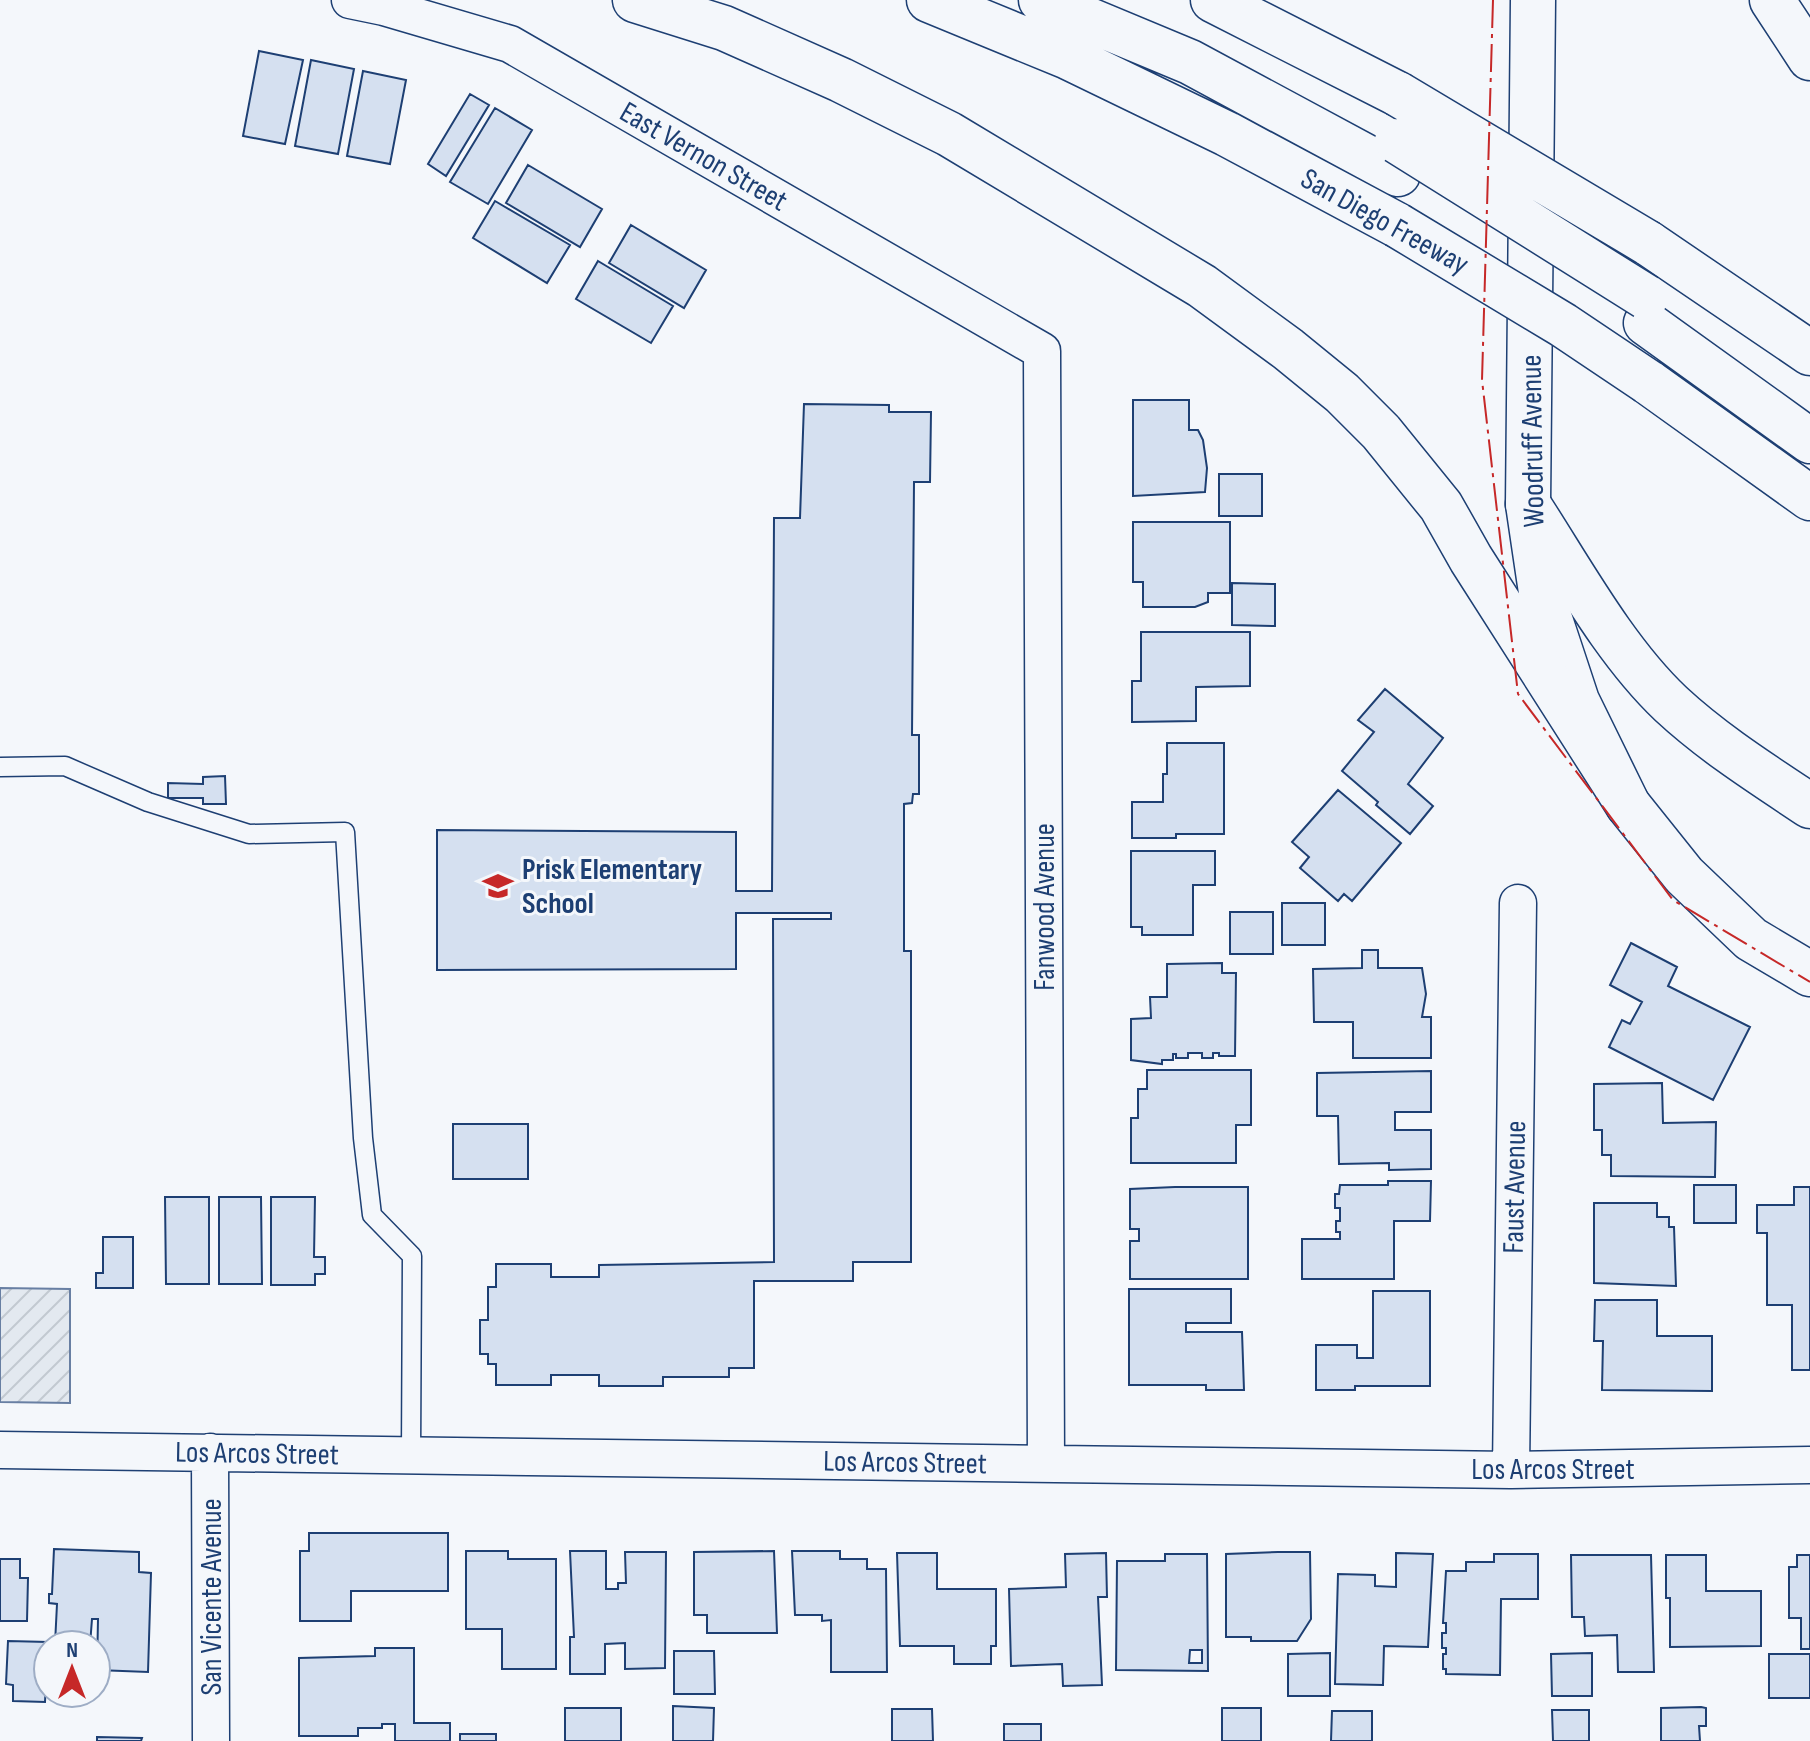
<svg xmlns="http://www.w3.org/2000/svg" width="1810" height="1741" viewBox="0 0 1810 1741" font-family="'Sofia Sans Condensed',sans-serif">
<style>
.garden{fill:url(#garden-furrows);stroke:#687fa3;stroke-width:2}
.building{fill:#d5e0f0;stroke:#1d3f73;stroke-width:2;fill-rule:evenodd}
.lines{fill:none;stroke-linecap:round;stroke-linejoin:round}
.service-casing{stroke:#1d3f73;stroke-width:21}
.minor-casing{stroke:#1d3f73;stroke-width:39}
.secondary-casing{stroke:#1d3f73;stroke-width:47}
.motorway-casing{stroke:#1d3f73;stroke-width:47}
.service{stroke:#f4f7fb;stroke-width:18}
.minor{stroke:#f4f7fb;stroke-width:36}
.secondary{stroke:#f4f7fb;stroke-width:44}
.motorway{stroke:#f4f7fb;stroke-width:44}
.motorway-bridge-casing{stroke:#1d3f73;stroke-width:47;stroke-linecap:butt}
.motorway-bridge{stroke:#f4f7fb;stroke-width:44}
.power{stroke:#c62828;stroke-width:2;stroke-dasharray:28 6 4 6;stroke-linecap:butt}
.labels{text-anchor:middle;stroke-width:6;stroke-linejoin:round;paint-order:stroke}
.street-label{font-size:30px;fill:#1d3f73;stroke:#f4f7fb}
.poi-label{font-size:30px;font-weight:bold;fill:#1d3f73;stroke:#f4f7fb;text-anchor:start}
</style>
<defs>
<pattern id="garden-furrows" width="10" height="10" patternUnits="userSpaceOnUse" patternTransform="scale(2)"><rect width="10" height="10" fill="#e3e9f0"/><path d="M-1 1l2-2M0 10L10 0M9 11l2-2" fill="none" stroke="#c2c9d1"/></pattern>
</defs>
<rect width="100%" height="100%" fill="#f4f7fb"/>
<path class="garden" d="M0,1288L70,1289V1403L0,1402Z"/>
<path class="building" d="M259,51L303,60L285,144L243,136Z
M311,60L354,69L338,154L295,146Z
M363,71L406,80L390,164L347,156Z
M470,94L489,105L446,176L428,164Z
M495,108L532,130L488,204L450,182Z
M528,165L602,209L580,247L506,203Z
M495,201L570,245L547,283L473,238Z
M631,225L706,270L684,308L609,263Z
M598,261L673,306L651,343L576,299Z
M1133,400H1189V430H1198L1203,440L1207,468L1205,492L1133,496Z
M804,404L889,405V412H931L930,482H914L912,735H919V794H913L912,803L904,804V951H911V1262H853V1281H754V1368H729V1377H663V1386H599V1375H551V1385H496V1364H488V1354H480V1320H488V1287H496V1264H551V1277H599V1265L774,1262L773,919H831V913H736V969L437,970V830L736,832V891H772L774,518H800Z
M1219,474H1262V516H1219Z
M1133,522H1230V593H1208V602L1195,607H1143V582H1133Z
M1232,583L1275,584V626L1232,625Z
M1141,632H1250V686L1196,687V721L1132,722V681H1141Z
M1385,689L1443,738L1408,784L1433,806L1410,834L1376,805L1378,802L1342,771L1374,732L1358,720Z
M1167,743H1224V834H1176V838H1132V802H1163V774H1167Z
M225,776L226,804H203V798H168V783L203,784V777Z
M1338,790L1401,843L1352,901L1344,894L1338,901L1300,868L1309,857L1292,842Z
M1131,851H1215V885H1193V935H1142V927H1131Z
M1282,903H1325V945H1282Z
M1230,912H1273V954H1230Z
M1631,943L1677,967L1668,986L1750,1027L1713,1100L1609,1047L1622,1020L1630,1024L1642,1002L1610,985Z
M1362,950H1378V968H1422L1426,994L1422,1017H1431V1058H1353V1022H1314L1313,969L1362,968Z
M1222,963V973H1236L1235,1056H1219V1053H1213V1058H1202V1053H1188V1058H1176V1054H1173V1060H1162V1064L1131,1060V1019L1151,1018L1150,997H1167V964Z
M1147,1070H1251V1125H1236V1163H1131V1118H1138V1089H1147Z
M1431,1071V1112H1395V1130H1431V1169L1389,1170V1163L1339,1164L1338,1116H1317V1073Z
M1662,1083L1663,1123L1716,1122L1715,1177L1611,1176V1155H1602V1130H1594V1084Z
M453,1124H528V1179H453Z
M1388,1181H1431L1430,1221H1394V1279H1302V1239H1340V1232H1336V1221H1340V1208H1335V1194H1339L1340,1185H1388Z
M1694,1185H1736V1223H1694Z
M1175,1187H1248V1279H1130V1241H1139V1229H1130V1189Z
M1794,1187H1810V1370H1792V1305H1767V1233H1757V1205H1794Z
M165,1197H209V1284H166Z
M219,1197H261L262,1284H219Z
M271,1197H315L314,1257H325V1274H315V1285H271Z
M1594,1203H1657V1217H1669V1227H1674L1676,1286L1594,1283Z
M103,1237H133V1288H96V1273H103Z
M1129,1289H1231V1323H1186V1332H1242L1244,1390H1206V1385H1129Z
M1373,1291H1430V1386H1355V1390H1316V1345H1357V1358H1373Z
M1595,1300H1657V1336H1712V1391L1602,1390L1603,1341H1594Z
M309,1533H448V1591H351V1621H300V1551H309Z
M54,1549L139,1552V1572L151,1573L148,1672L97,1670L98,1619H92L90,1645L55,1644L57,1604L49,1603V1594H52Z
M466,1551H508V1559H556V1669H502V1629H466Z
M570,1551H606V1589H618V1583H626L625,1552H666L665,1668L625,1669V1643L605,1644V1674H570V1637H574Z
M774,1551L777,1633H707V1615H694V1552Z
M792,1551H840V1559H867V1569H886L887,1672H831V1620L822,1621V1615H795Z
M1278,1552H1310L1311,1619L1297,1641H1251V1637H1226V1554Z
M897,1553H937V1589H996V1646H991V1664H954V1646H900Z
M1106,1553L1107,1597H1098L1102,1685L1063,1686L1062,1664L1011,1666L1009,1589L1066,1587L1065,1554Z
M1396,1553L1433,1554L1428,1647L1384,1646L1383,1685L1335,1684L1338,1574L1375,1575V1586L1396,1587Z
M1165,1554H1207L1208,1671L1116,1670L1117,1561H1165ZM1190,1650H1202V1663H1189Z
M1494,1554H1538V1599H1501L1500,1675L1446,1674V1669H1443V1654H1446V1648H1442V1633H1446V1623H1443L1446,1571H1466V1562H1494Z
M1571,1555H1651L1654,1672H1618L1617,1635L1585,1636L1584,1617H1572Z
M1666,1555H1706V1591H1761V1646L1670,1647V1598H1666Z
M1797,1555H1810V1649H1801V1618H1789V1567H1797Z
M0,1559H20V1578H28L27,1621H0Z
M8,1641L48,1642L45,1702L13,1701V1685L6,1684Z
M375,1648H414V1723H450V1741H395V1724H382V1728H358V1736H299V1658L375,1656Z
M674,1651H714L715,1694H674Z
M1330,1653V1696H1288V1654Z
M1592,1653V1696H1552L1551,1654Z
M1769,1654H1810V1698H1769Z
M48,1675V1693H90V1698L47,1696Z
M673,1706L714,1708L713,1741H673Z
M1701,1707L1706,1708V1726H1699L1700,1741H1661V1708Z
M565,1708H621V1741H565Z
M1222,1708H1261V1741H1222Z
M892,1709H932L933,1741H892Z
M1552,1710H1589V1741H1553Z
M1332,1711H1372V1741H1331Z
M1004,1724H1041V1741H1004Z
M460,1734H496V1741H460Z
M97,1737L142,1738L141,1741H97Z"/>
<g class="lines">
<g class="service-casing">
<path id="service" d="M0,767L65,766L148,802L249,834L345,832L363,1138L372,1215L412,1256L411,1456"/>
</g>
<g class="minor-casing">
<path id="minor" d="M350,0L384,7L510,44L1042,351L1046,1464
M0,1450L1511,1470L1810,1465
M210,1452L211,1741
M1511,1470L1518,903"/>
</g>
<g class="secondary-casing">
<path id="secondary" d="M1533,0L1528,504L1541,592L1577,701L1628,805L1684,875L1751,939L1810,974"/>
</g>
<g class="motorway-casing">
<path id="motorway" d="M635,0L724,28L841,80L949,134L1202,286L1288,349L1342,393L1381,432L1441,506L1471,559L1628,805
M929,0L1068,57L1227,134L1397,225
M1041,0L1190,62L1398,174
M1213,0L1398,94
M1772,0L1810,58
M1648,243L1810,353
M1646,323L1810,441
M1648,382L1810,498
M1528,504C1571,570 1614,650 1671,704C1713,743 1762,774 1810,806"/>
</g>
<use href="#service" class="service"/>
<use href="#minor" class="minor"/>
<use href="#secondary" class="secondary"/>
<use href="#motorway" class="motorway"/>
<g class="motorway-bridge-casing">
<path id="motorway-bridge" d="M1398,94L1648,243
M1397,141L1646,297
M1397,225L1563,325L1648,382"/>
</g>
<use href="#motorway-bridge" class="motorway-bridge"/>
<path class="power" d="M1493,0L1482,380L1518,694L1673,900L1810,982"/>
</g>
<defs>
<g id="school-bare" transform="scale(2.4)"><path d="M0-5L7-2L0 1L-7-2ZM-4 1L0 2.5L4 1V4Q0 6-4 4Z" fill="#c62828" stroke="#f4f7fb" stroke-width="2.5" paint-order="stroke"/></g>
</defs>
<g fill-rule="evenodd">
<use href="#school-bare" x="498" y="886"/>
</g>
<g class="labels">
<g class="street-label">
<text transform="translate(704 156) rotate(30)" y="10">East Vernon Street</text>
<text transform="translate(1385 221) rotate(29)" y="10">San Diego Freeway</text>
<text transform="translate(1532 441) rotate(-91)" y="10">Woodruff Avenue</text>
<text transform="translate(1044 907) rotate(-90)" y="10">Fanwood Avenue</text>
<text transform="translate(1514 1187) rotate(-89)" y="10">Faust Avenue</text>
<text transform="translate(257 1453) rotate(1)" y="10">Los Arcos Street</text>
<text transform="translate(905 1462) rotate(1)" y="10">Los Arcos Street</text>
<text x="1553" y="1479">Los Arcos Street</text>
<text transform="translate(211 1597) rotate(-90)" y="10">San Vicente Avenue</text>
</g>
<g class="poi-label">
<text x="522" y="879">Prisk Elementary<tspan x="522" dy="34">School</tspan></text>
</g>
</g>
<g transform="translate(72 1669)"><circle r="38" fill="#f4f7fb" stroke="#9eadc5" stroke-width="2"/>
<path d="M0-6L14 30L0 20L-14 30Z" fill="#c62828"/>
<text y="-12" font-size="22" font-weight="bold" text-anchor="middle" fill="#1d3f73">N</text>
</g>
</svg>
